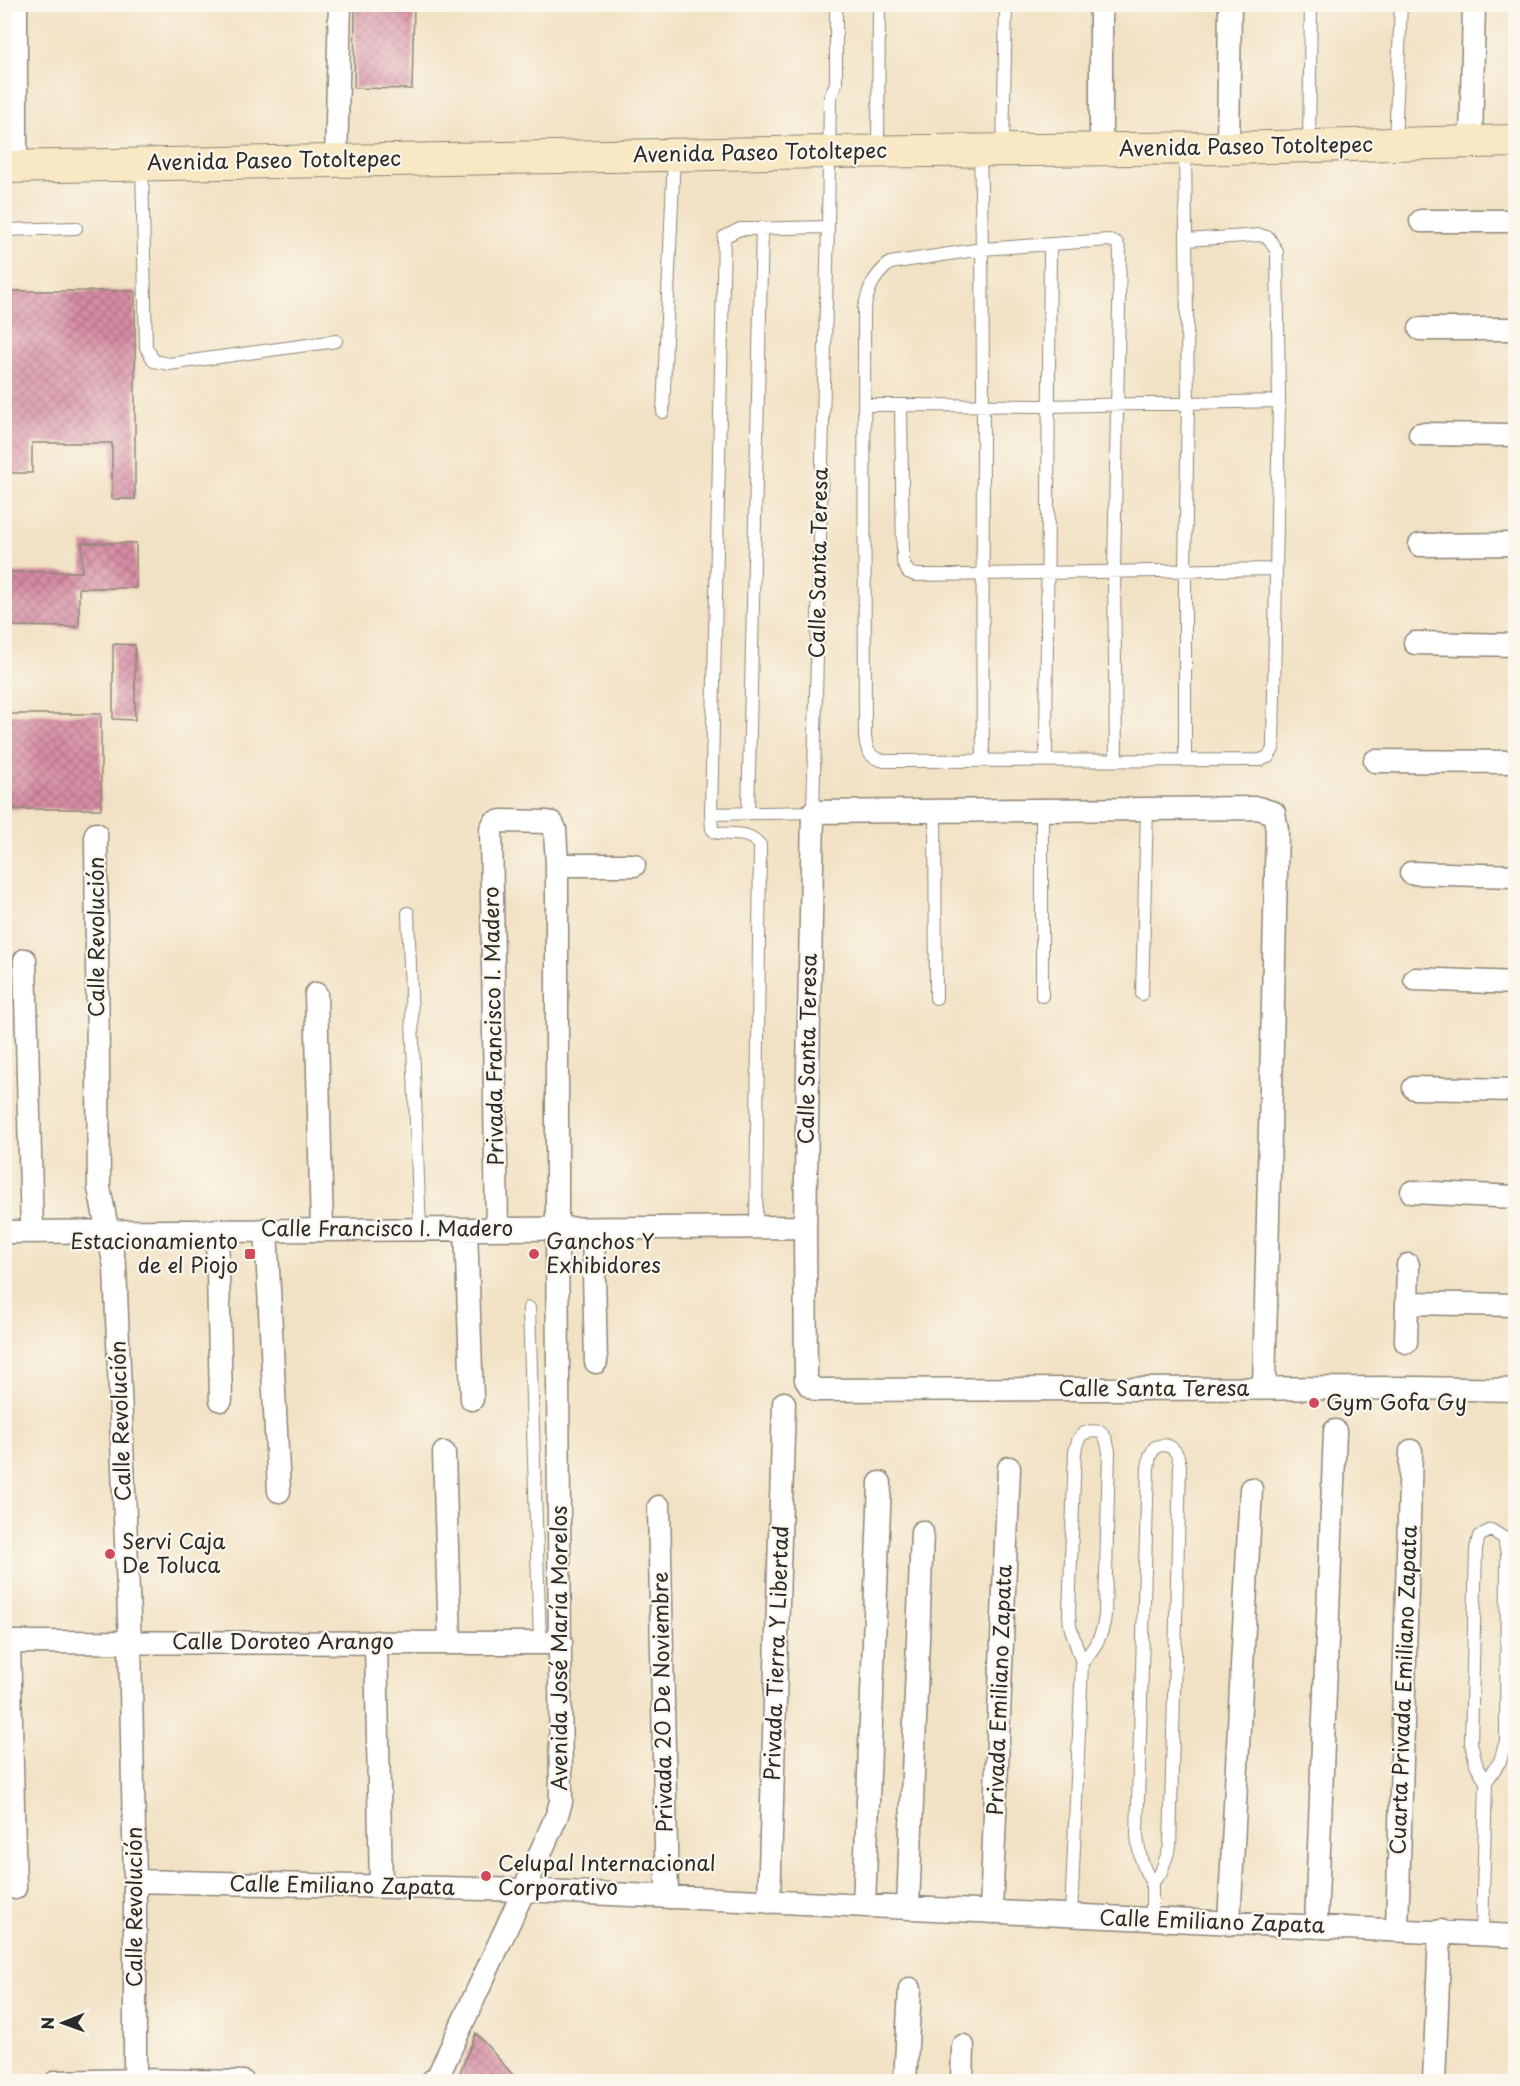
<svg xmlns="http://www.w3.org/2000/svg" width="1520" height="2086" viewBox="0 0 1520 2086" font-family="'Playpen Sans',sans-serif">
<style>
.building{fill:url(#building-cross-hatch)}
.lines{fill:none;stroke-linecap:round;stroke-linejoin:round}
.lane-casing{stroke:#8e8678;stroke-width:14}
.street-casing{stroke:#8e8678;stroke-width:25}
.secondary-casing{stroke:#8e8678;stroke-width:34}
.lane{stroke:#fff;stroke-width:12}
.street{stroke:#fff;stroke-width:22}
.secondary{stroke:#f8e8c3;stroke-width:32}
.poi-dot{fill:#d1495b;stroke:#fbf7ec;stroke-width:2}
.labels{text-anchor:middle;stroke-width:4.5;stroke-linejoin:round;paint-order:stroke}
.street-label{font-size:21px;fill:#2b2b2b;stroke:#fbf7ec}
.poi-label{font-size:21px;fill:#2b2b2b;stroke:#fbf7ec;text-anchor:start}
</style>
<defs>
<pattern id="building-cross-hatch" width="8" height="8" patternUnits="userSpaceOnUse" patternTransform="scale(1.5)"><rect width="8" height="8" fill="#d78da4"/><path d="M0 0l8 8M0 8l8-8" fill="none" stroke="#af7386"/></pattern>
</defs>
<rect width="100%" height="100%" fill="#fbf7ec"/>
<filter id="ink" filterUnits="userSpaceOnUse"><feTurbulence type="fractalNoise" baseFrequency=".0167" numOctaves="2"/><feDisplacementMap in="SourceGraphic" scale="12" xChannelSelector="R" yChannelSelector="G"/><feConvolveMatrix kernelMatrix="1 2 1 2 8 2 1 2 1" color-interpolation-filters="sRGB"/></filter>
<filter id="wash" filterUnits="userSpaceOnUse"><feTurbulence type="fractalNoise" baseFrequency=".008" numOctaves="4" result="noise"/><feDisplacementMap in="SourceGraphic" scale="24" xChannelSelector="R" yChannelSelector="G"/><feGaussianBlur stdDeviation="1.35" result="paint"/><feColorMatrix in="noise" values="0 0 0 0 0 0 0 0 0 0 0 0 0 0 0 0 0 1.4 0 .05"/><feComposite in="paint" operator="in"/></filter>
<g filter="url(#wash)">
<rect width="100%" height="100%" fill="#f2e2c5"/>
<g id="blocks">
<path class="building" d="M355,4H414L412,89L354,88Z
M4,291H135V499H112V443H32V473H4Z
M82,543H136V588H79V627L4,626V572H82Z
M113,644L135,645V720L113,719Z
M4,714H101V809H4Z
M476,2033L519,2082H456Z"/>
</g>
</g>
<g filter="url(#ink)">
<use href="#blocks" fill-opacity="0" stroke="#8e8678" stroke-width="1.5"/>
<g class="lines">
<g class="lane-casing">
<path id="lane" d="M1395,142L1401,4
M1309,145L1311,4
M1185,148L1188,404L1185,570V759
M1003,149L1006,4
M878,151L879,4
M980,152C986,354 981,557 983,759
M142,165L146,347L154,361L169,364L336,341
M828,227L740,229L724,237L711,814L813,812L828,227L830,97L836,83V4
M4,230L76,228
M864,405H901
M663,412L674,155
M1276,569L915,575L908,572L903,562L901,405L1048,406L1279,401
M1046,759L1050,244
M1116,759L1114,572L1120,252L1117,243L1109,240L982,249L890,263C872,278 869,288 864,309L865,737C867,752 869,757 884,761L1260,760L1268,757L1273,749L1279,401L1277,252L1269,238L1260,235L1186,240
M935,811L936,998
M1042,811V996
M748,813L762,228
M711,814L712,829L715,832C733,837 746,829 760,845L756,1228
M408,913L420,1230
M1142,994L1147,809
M529,1308L540,1643
M1071,1916L1082,1663L1070,1626L1069,1614L1075,1452C1078,1435 1083,1429 1101,1432L1106,1439L1109,1451L1105,1615C1103,1636 1095,1647 1082,1663
M1152,1919V1883L1161,1872L1170,1847L1180,1466C1178,1451 1171,1441 1155,1447L1150,1456L1148,1468L1137,1835C1139,1854 1142,1867 1152,1883
M1482,1933L1486,1782L1500,1761L1506,1741L1507,1554L1504,1538L1491,1530L1479,1536L1476,1549L1471,1743L1476,1764L1486,1782"/>
</g>
<g class="street-casing">
<path id="street" d="M1101,4V150
M1471,142L1474,4
M1228,148L1230,4
M336,160L340,4
M16,167V4
M1421,221H1516
M1420,329H1516
M1420,434L1516,435
M1420,545L1516,544
M1415,643L1516,645
M1375,761L1516,762
M96,834L99,1188L115,1267L130,1642L135,1881V2082
M557,865H634
M1411,873L1516,876
M25,960L32,1232
M1415,979L1516,983
M316,994L322,1230
M1414,1088L1516,1090
M1412,1192L1516,1197
M266,1229L279,1491
M593,1229L596,1362
M217,1230L221,1400
M466,1230L472,1399
M4,1232L805,1227
M1408,1303L1516,1305
M1406,1342L1408,1265
M1264,1388L1277,830L1274,813L1258,808L813,812L805,1227L806,1380L810,1386L817,1390L1416,1388L1516,1390
M444,1453L450,1642
M659,1507L667,1897
M4,1642L561,1643
M9,1642L15,1888
M376,1642L381,1887
M135,1881L524,1890L1516,1936
M769,1902L784,1403
M864,1906L880,1483
M908,1908L922,1532
M991,1912L1009,1468
M1229,1924L1251,1489
M1316,1926L1335,1431
M1397,1929L1411,1451
M56,2082L135,2080L243,2082
M431,2082L438,2076L524,1890L557,1815L561,1802L557,1229V865L555,829L552,823L547,822L501,821L494,823L491,829L497,1229
M905,2082L910,1989
M962,2082L963,2046
M1434,2082L1440,1931"/>
</g>
<g class="secondary-casing">
<path id="secondary" d="M4,167L829,152L1228,148L1516,141"/>
</g>
<use href="#lane" class="lane"/>
<use href="#street" class="street"/>
<use href="#secondary" class="secondary"/>
</g>
</g>
<g class="poi-dot">
<rect x="244" y="1248" width="12" height="12" rx="3"/>
<circle cx="534" cy="1254" r="6"/>
<circle cx="1314" cy="1403" r="6"/>
<circle cx="110" cy="1554" r="6"/>
<circle cx="486" cy="1876" r="6"/>
</g>
<g class="labels">
<g class="street-label">
<text transform="translate(1246 147) rotate(-1)" y="7">Avenida Paseo Totoltepec</text>
<text transform="translate(760 153) rotate(-1)" y="7">Avenida Paseo Totoltepec</text>
<text transform="translate(274 161) rotate(-1)" y="7">Avenida Paseo Totoltepec</text>
<text transform="translate(819 563) rotate(-89)" y="7">Calle Santa Teresa</text>
<text transform="translate(97 937) rotate(-90)" y="7">Calle Revolución</text>
<text transform="translate(494 1026) rotate(-91)" y="7">Privada Francisco I. Madero</text>
<text transform="translate(808 1049) rotate(-89)" y="7">Calle Santa Teresa</text>
<text x="387" y="1236">Calle Francisco I. Madero</text>
<text x="1154" y="1396">Calle Santa Teresa</text>
<text transform="translate(121 1421) rotate(-92)" y="7">Calle Revolución</text>
<text x="283" y="1649">Calle Doroteo Arango</text>
<text transform="translate(560 1648) rotate(-90)" y="7">Avenida José María Morelos</text>
<text transform="translate(777 1653) rotate(-88)" y="7">Privada Tierra Y Libertad</text>
<text transform="translate(1000 1690) rotate(-88)" y="7">Privada Emiliano Zapata</text>
<text transform="translate(1404 1690) rotate(-88)" y="7">Cuarta Privada Emiliano Zapata</text>
<text transform="translate(663 1702) rotate(-91)" y="7">Privada 20 De Noviembre</text>
<text transform="translate(342 1886) rotate(1)" y="7">Calle Emiliano Zapata</text>
<text transform="translate(135 1907) rotate(-90)" y="7">Calle Revolución</text>
<text transform="translate(1212 1922) rotate(2)" y="7">Calle Emiliano Zapata</text>
</g>
<g class="poi-label">
<text x="238" y="1249" text-anchor="end">Estacionamiento<tspan x="238" dy="24">de el Piojo</tspan></text>
<text x="546" y="1249">Ganchos Y<tspan x="546" dy="24">Exhibidores</tspan></text>
<text x="1326" y="1410">Gym Gofa Gy</text>
<text x="122" y="1549">Servi Caja<tspan x="122" dy="24">De Toluca</tspan></text>
<text x="498" y="1871">Celupal Internacional<tspan x="498" dy="24">Corporativo</tspan></text>
</g>
</g>
<rect width="1520" height="2086" fill="none" stroke="#fbf7ec" stroke-width="24"/>
<g transform="translate(63 2023) rotate(269)" stroke="#fbf7ec" stroke-width="4.5" paint-order="stroke">
<path d="M0-4.5L10 22L0 15L-10 22Z" fill="#2b2b2b"/>
<text y="-9" font-size="16" font-weight="bold" text-anchor="middle" fill="#2b2b2b">N</text>
</g>
</svg>
